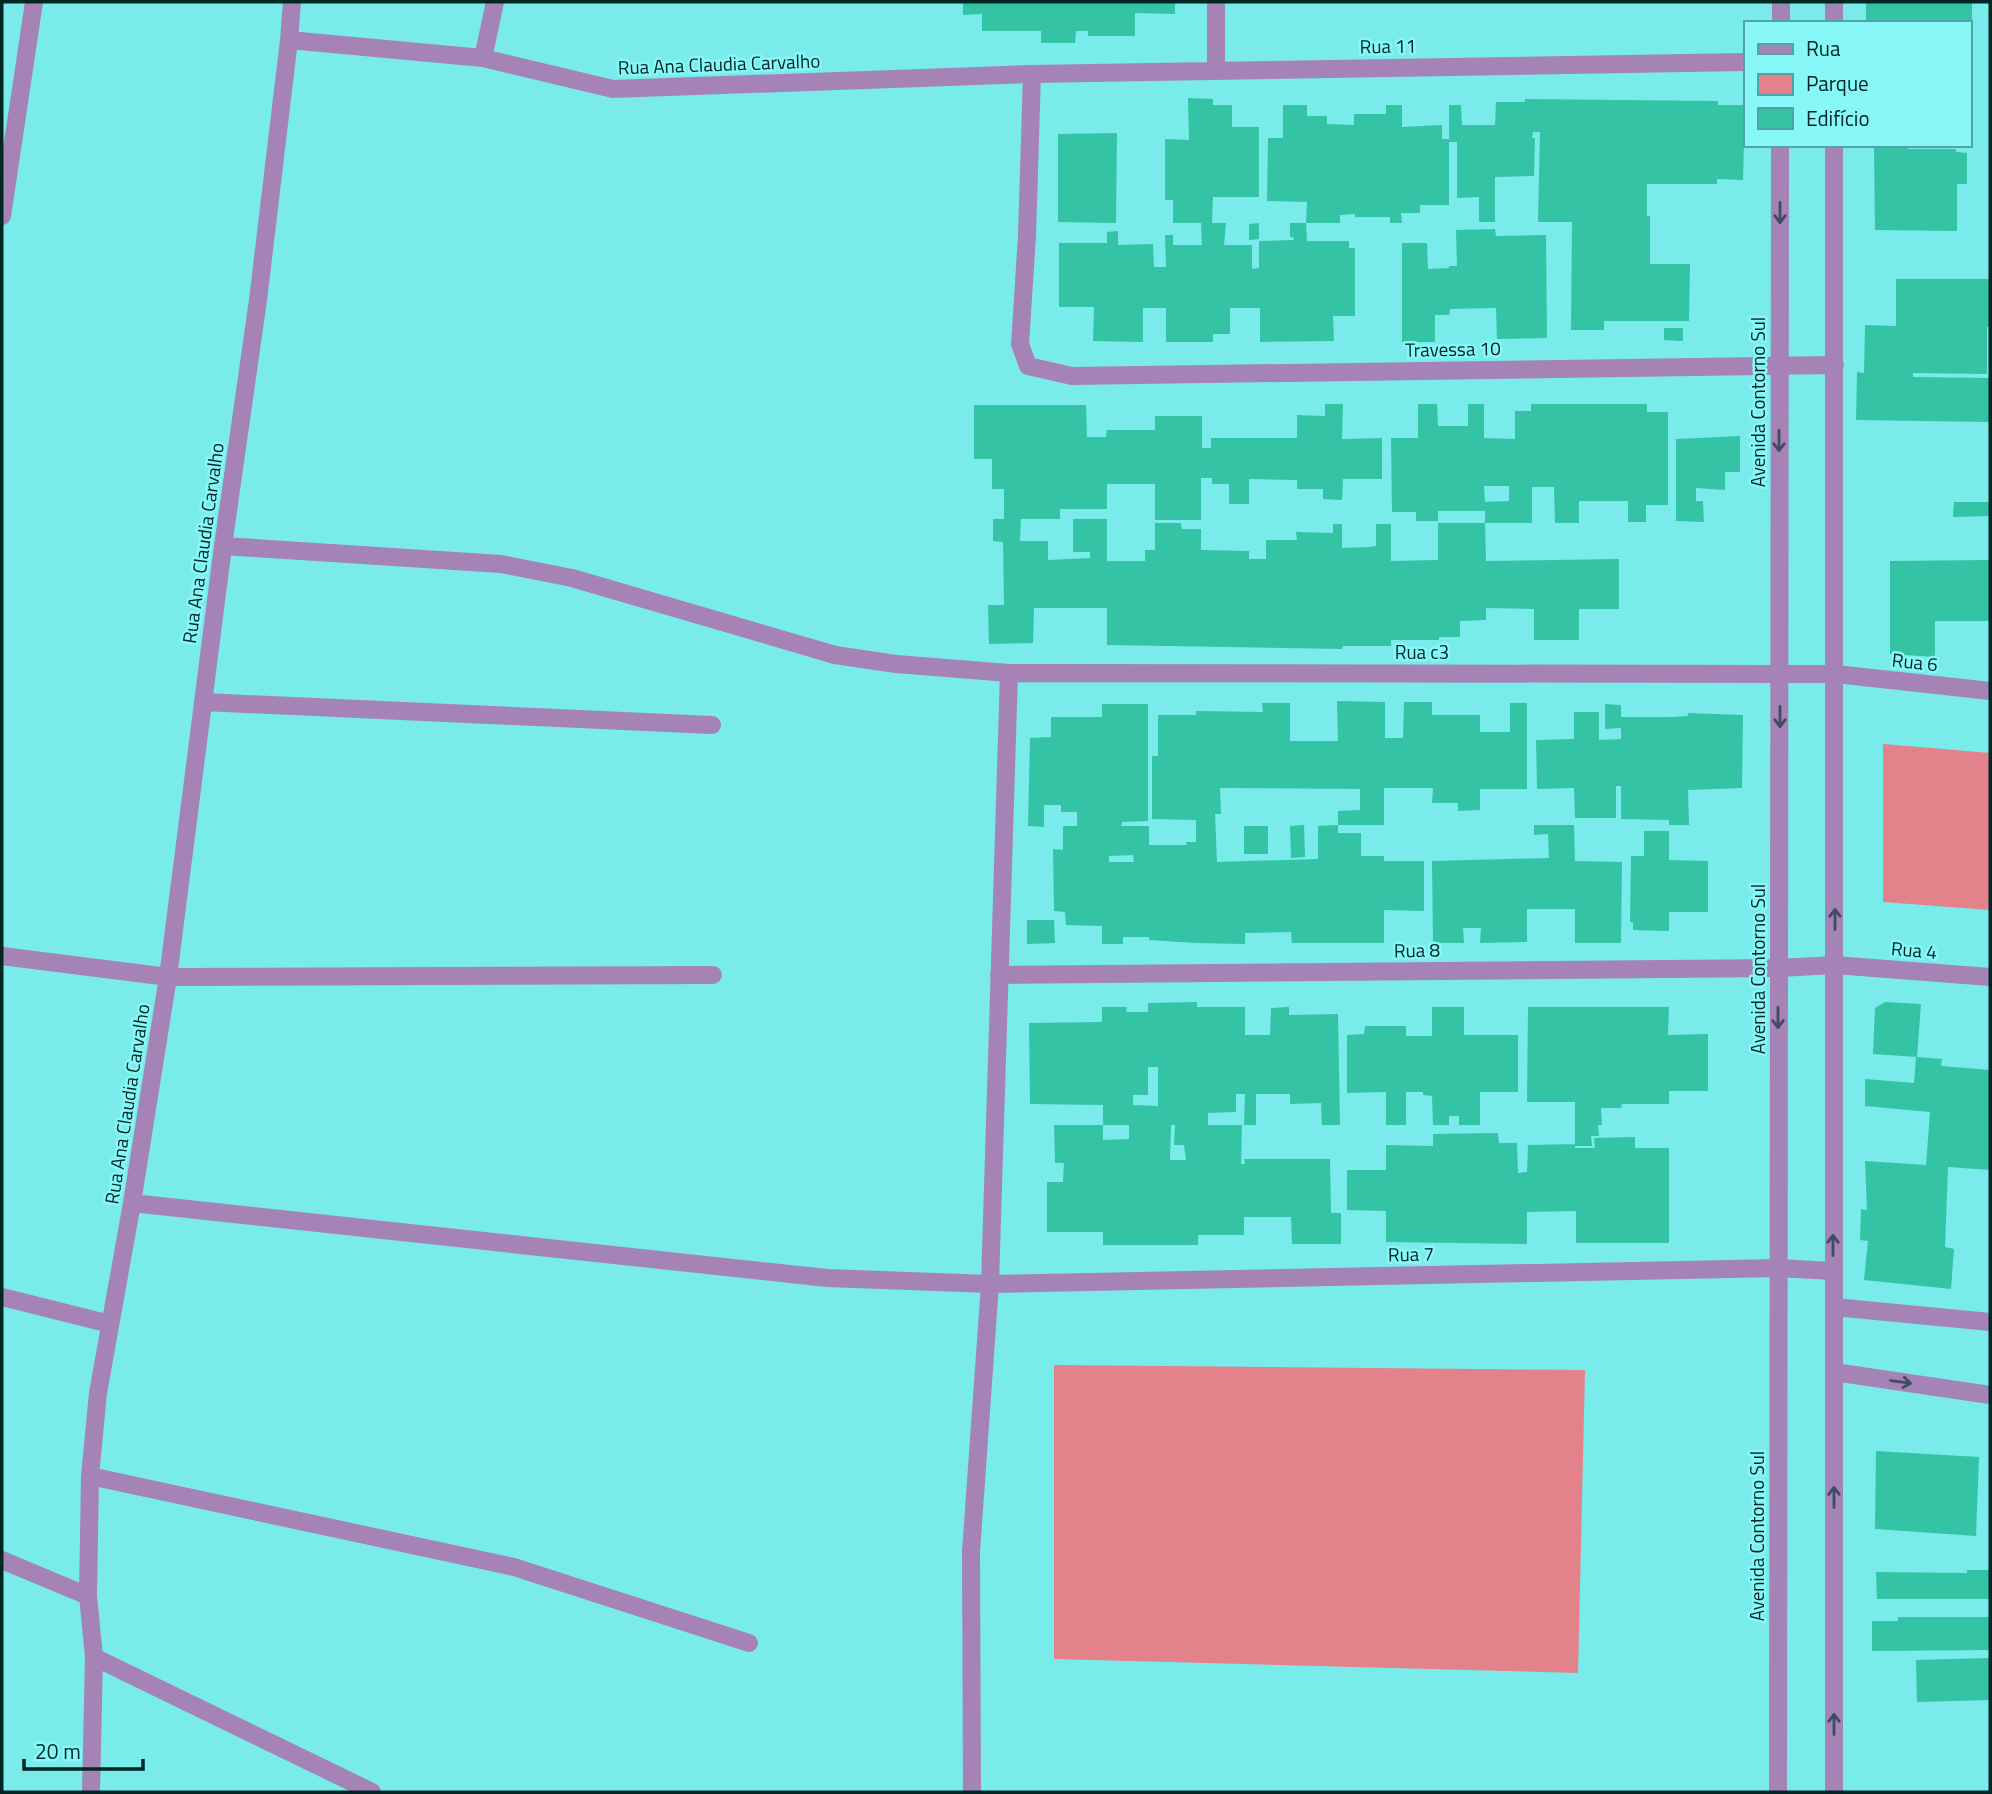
<svg xmlns="http://www.w3.org/2000/svg" width="1992" height="1794" viewBox="0 0 1992 1794" font-family="'Titillium Web',sans-serif">
<style>
.green{fill:#e4828b}
.building{fill:#34c3a5;fill-rule:evenodd}
.lines{fill:none;stroke-linecap:round;stroke-linejoin:round}
.minor{stroke:#a683b6;stroke-width:18}
.tertiary{stroke:#a683b6;stroke-width:18}
.oneway{stroke:#424b60}
.labels{text-anchor:middle;stroke-width:5;stroke-linejoin:round;paint-order:stroke}
.street-label{font-size:19px;fill:#002626;stroke:#87f8f7}
</style>
<rect width="100%" height="100%" fill="#79ebea"/>
<path class="green" d="M1883,744L1990,753V910L1883,902Z
M1054,1365L1585,1370L1578,1673L1054,1659Z"/>
<path class="building" d="M963,2H1175V14L1135,13V36H1088V31H1076L1075,43H1041V31H982V14L963,15Z
M1866,2H1972V42H1969V23H1866Z
M1188,98L1213,99V105H1232V127H1259V197H1213L1212,223H1226L1224,245H1252V269L1259,268V241L1294,240L1293,237H1290V223H1306L1307,241H1349V248H1355V316H1333L1334,341L1260,342V308H1230V334H1213V342H1166V308H1143V342L1093,341L1094,307H1059V243H1107V232L1118,231V245L1153,244L1154,267H1166L1165,235H1173V245H1202L1201,223H1173V200H1165V139L1189,140Z
M1525,99L1718,101V105H1745L1743,180L1717,179V184H1647V216H1650V264H1690L1689,321H1604V330H1571L1572,222H1538L1540,132H1533L1532,138H1535L1534,176L1495,177V222H1479V197L1457,198V142H1449V205H1420V213H1401L1402,223H1390V217H1355V214L1340,215V223H1306L1307,202L1267,201L1268,138H1283V105H1307V116H1327V124L1354,125V114H1386V105H1402V127L1442,125V139H1449V105H1461L1462,125H1495L1496,102H1525Z
M1117,133L1116,223L1058,222V134Z
M1874,145H1908V149H1956V152L1967,153V184H1957V231L1875,230Z
M1259,223V239L1249,240V224Z
M1495,229L1496,236L1546,235L1547,338L1497,339L1496,308L1450,309L1449,315H1435V342H1402V243H1427L1428,269L1449,268V266H1457L1456,230Z
M1896,279H1990V327H1987V374L1913,373V377L1990,378V422L1856,420L1857,372L1864,373L1865,325L1896,326Z
M1664,328H1683V341L1664,340Z
M1325,404H1343L1342,439L1382,438V479H1343L1342,500L1323,499V489H1297V480L1249,479V504H1229V484H1212V478H1201V520H1155V484H1107V509H1060V519H1021L1020,541H1048V560L1090,558V552H1073V519H1107V561H1145V550H1155V523H1181L1182,529H1201V550L1249,551V559H1266V540H1297L1296,532L1333,533V524H1342V548L1369,547L1376,546V524H1391V561L1438,560V523H1485L1486,561L1619,559V609H1579V640H1534V609L1486,608V620L1460,621V637H1439V640H1391V646H1343L1342,649L1107,645V608H1034L1033,643L989,644L988,605H1004L1003,542L993,541V519H1004V489H992V459H974V405H1086L1087,437H1106L1107,430H1155V416H1202V448H1211V438H1297V415L1325,416Z
M1418,404H1437L1438,426H1468V404H1484V438L1515,439V411H1531V404H1647V412H1668V505H1646V522H1628V501H1579V523H1555L1554,487H1532V523H1485V511H1438V521H1416V512H1392L1391,438H1418ZM1484,486H1509V501L1485,502Z
M1740,436V472H1725V490L1696,488V501H1703L1704,522L1676,521V439Z
M1954,502H1990V516L1953,517Z
M1990,560V621H1935V657L1890,654V561Z
M1337,701L1385,702V738H1403L1404,702H1432V715H1480V732H1510V703H1527V789H1480V810L1458,811V803H1432L1433,788H1384V825H1338V811L1360,810V789L1220,788L1221,814H1215L1217,862L1318,859V826L1338,825V833H1361V856H1384V861H1424V911L1384,910V943H1292L1291,932L1245,933V944L1196,943L1149,940V937H1123V944H1102V926L1066,925L1065,912L1054,911L1053,849L1063,850V826H1077V812H1061V805H1044V827L1028,826L1030,738L1051,737V717H1102V704H1148V821L1122,822L1121,826H1149V845H1187L1186,842H1196V820L1152,819V756H1158V715H1196V711L1263,712L1262,703H1290V741H1338ZM1133,855L1134,862H1109V856Z
M1605,704L1621,705V717H1670L1688,716V713L1743,715L1742,788L1688,790L1689,825H1669V820L1621,819V786H1616V818H1575L1574,788L1537,789L1536,740L1574,739V712H1599V740L1621,739V728L1605,729Z
M1304,825L1305,857L1291,858L1290,826Z
M1534,825H1574L1575,861L1622,862L1621,943H1575V909H1527V942L1480,943L1481,928H1463L1464,943H1433L1432,861L1549,858L1548,834L1534,835Z
M1244,826H1268V854H1244Z
M1644,831H1669V860L1708,861V912H1669V931L1633,930V922H1630L1631,856H1644Z
M1027,920H1054L1055,943L1027,944Z
M1197,1002V1007H1245V1035H1270L1271,1008L1289,1007V1015L1338,1014L1340,1125H1322L1321,1103L1290,1104V1094H1256V1125H1244L1245,1094H1236V1112L1208,1113V1125H1242L1241,1164H1245L1244,1159H1330L1331,1213H1341V1244H1292L1291,1217H1244V1235H1198V1245H1103V1232H1047V1182H1063L1064,1163H1055L1054,1125H1103V1105L1030,1104L1029,1023L1102,1022V1007H1127L1126,1012H1148V1003ZM1148,1067H1158V1106L1133,1105V1095H1148ZM1103,1125H1129V1139L1103,1140ZM1171,1125H1175L1174,1145H1184L1186,1160H1170Z
M1885,1002L1921,1004L1917,1057L1873,1054L1875,1008Z
M1432,1007H1464V1035H1518V1092H1480V1125H1459V1116H1449V1125H1433L1432,1096L1423,1095V1092H1406V1125H1386V1092L1347,1093V1035L1364,1034L1365,1026H1406V1036H1432Z
M1528,1007H1669L1668,1035L1708,1034V1091H1669V1104H1622L1621,1108H1601L1602,1125H1598L1599,1136H1591L1592,1146H1575V1102H1527Z
M1916,1057L1942,1059L1941,1066L1990,1070V1170L1948,1167L1945,1247L1954,1249L1951,1289L1864,1280L1868,1241L1860,1240L1861,1209L1867,1210L1865,1161L1926,1165L1930,1112L1865,1106V1079L1914,1083Z
M1498,1133L1499,1143H1517L1518,1173L1527,1172L1528,1145L1575,1144V1148H1595L1594,1138L1635,1137V1148H1669V1243H1576V1211L1527,1212V1244L1386,1242V1211L1347,1210V1170H1386V1145L1433,1146V1134Z
M1876,1451L1979,1457L1976,1536L1875,1529Z
M1967,1570H1990V1599H1877L1876,1572L1967,1573Z
M1898,1617H1990V1650L1872,1651V1621H1898Z
M1990,1658V1700L1917,1702L1916,1660Z"/>
<g class="lines">
<path class="minor" d="M289,40L292,2
M483,58L495,2
M1216,70V2
M1032,74L1027,236L1020,344L1028,366L1072,376L1835,365
M2,216L34,2
M223,546L501,564L572,578L835,655L896,664L1009,673L1836,674L1990,691
M203,702L712,725
M2,956L168,977L713,975
M999,975L1779,968L1835,965L1990,977
M132,1203L827,1278L990,1284L1778,1268L1833,1271
M2,1297L110,1324
M1834,1307L1990,1322
M1834,1372L1990,1395
M90,1476L514,1567L749,1643
M2,1560L88,1596
M94,1657L372,1792
M91,1792L94,1657L88,1596L90,1476L98,1393L132,1203L168,977L223,546L258,300L289,40L483,58L613,89L1032,74L1745,62
M972,1792L971,1552L990,1284L1009,673"/>
<path class="tertiary" d="M1834,2V23
M1781,23V2
M1778,1792L1780,145
M1834,1792V145"/>
</g>
<defs><path id="oneway-shaft" d="M-6 0H5M1.5-3L5.5 0L1.5 3" fill="none" stroke-width="1.6" stroke-linecap="round" stroke-linejoin="round" transform="scale(1.75)"/></defs>
<g class="oneway">
<use href="#oneway-shaft" transform="translate(1780 213) rotate(90)"/>
<use href="#oneway-shaft" transform="translate(1779 441) rotate(90)"/>
<use href="#oneway-shaft" transform="translate(1780 717) rotate(90)"/>
<use href="#oneway-shaft" transform="translate(1835 919) rotate(-90)"/>
<use href="#oneway-shaft" transform="translate(1778 1018) rotate(90)"/>
<use href="#oneway-shaft" transform="translate(1833 1245) rotate(-90)"/>
<use href="#oneway-shaft" transform="translate(1901 1382) rotate(8)"/>
<use href="#oneway-shaft" transform="translate(1834 1497) rotate(-90)"/>
<use href="#oneway-shaft" transform="translate(1834 1724) rotate(-90)"/>
</g>
<g class="labels">
<g class="street-label">
<text transform="translate(1388 46) rotate(-1)" y="7">Rua 11</text>
<text transform="translate(719 64) rotate(-2)" y="7">Rua Ana Claudia Carvalho</text>
<text transform="translate(1453 349) rotate(-1)" y="7">Travessa 10</text>
<text transform="translate(1758 402) rotate(-90)" y="7">Avenida Contorno Sul</text>
<text transform="translate(203 543) rotate(-82)" y="7">Rua Ana Claudia Carvalho</text>
<text x="1422" y="659">Rua c3</text>
<text transform="translate(1915 662) rotate(6)" y="7">Rua 6</text>
<text transform="translate(1417 950) rotate(-1)" y="7">Rua 8</text>
<text transform="translate(1914 950) rotate(5)" y="7">Rua 4</text>
<text transform="translate(1758 969) rotate(-90)" y="7">Avenida Contorno Sul</text>
<text transform="translate(127 1104) rotate(-81)" y="7">Rua Ana Claudia Carvalho</text>
<text transform="translate(1411 1254) rotate(-1)" y="7">Rua 7</text>
<text transform="translate(1757 1536) rotate(-90)" y="7">Avenida Contorno Sul</text>
</g>
</g>
<rect width="1992" height="1794" fill="none" stroke="#002626" stroke-width="7"/>
<rect x="1744" y="21" width="228" height="126" fill="#87f8f7" stroke="#51a4a3" stroke-width="2"/>
<rect x="1758" y="44" width="35" height="10" fill="#a683b6" stroke="#51a4a3" stroke-width="2"/>
<text x="1806" y="56" font-size="21" fill="#002626">Rua</text>
<rect x="1758" y="74" width="35" height="21" fill="#e4828b" stroke="#51a4a3" stroke-width="2"/>
<text x="1806" y="91" font-size="21" fill="#002626">Parque</text>
<rect x="1758" y="108" width="35" height="21" fill="#34c3a5" stroke="#51a4a3" stroke-width="2"/>
<text x="1806" y="126" font-size="21" fill="#002626">Edifício</text>
<path d="M24 1759v10h119v-10" fill="none" stroke="#002626" stroke-width="3.5"/>
<text x="35" y="1759" font-size="21" fill="#002626" stroke="#87f8f7" stroke-width="5" paint-order="stroke">20 m</text>
</svg>
